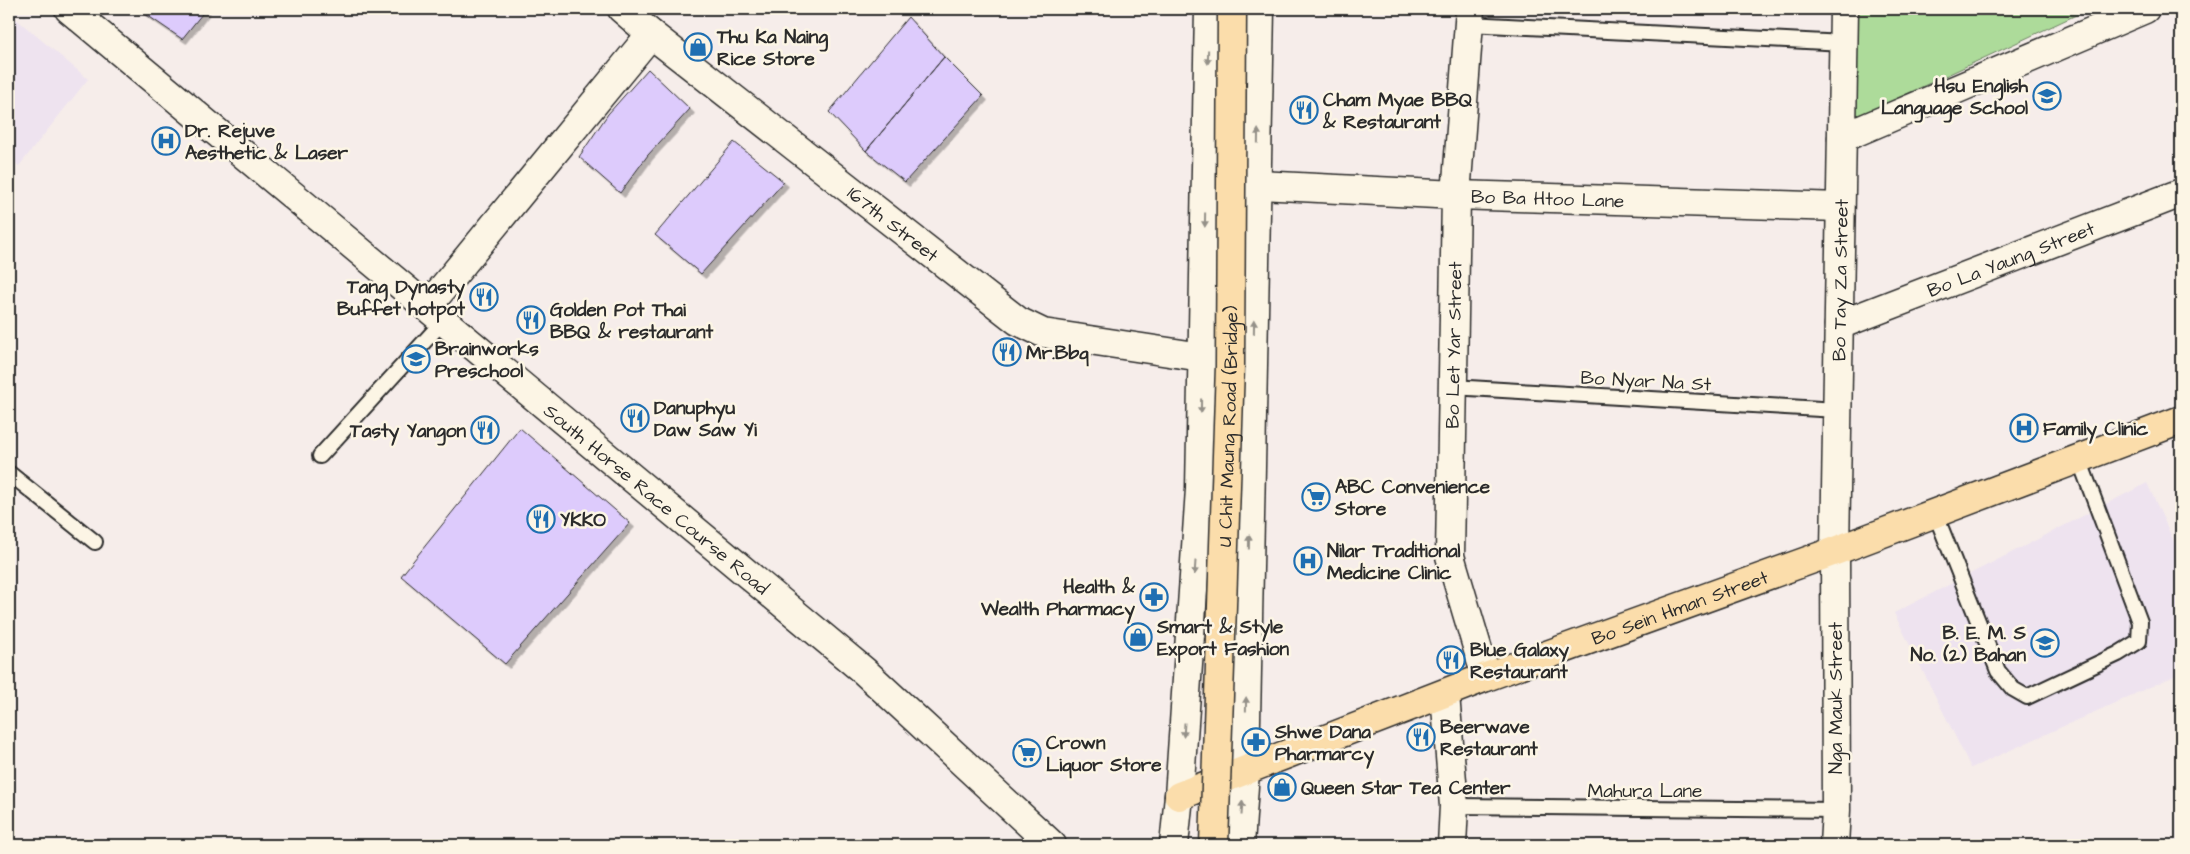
<svg xmlns="http://www.w3.org/2000/svg" width="2190" height="854" viewBox="0 0 2190 854" font-family="'Architects Daughter',sans-serif">
<style>
.built{fill:#eee3ef}
.green{fill:#addb9a;stroke:#6c8362}
.building{fill:#ddcbfc;stroke:#2b2b2b;filter:url(#shadow)}
.lines{fill:none;stroke-linecap:round;stroke-linejoin:round}
.service-casing{stroke:#2b2b2b;stroke-width:18}
.minor-casing{stroke:#2b2b2b;stroke-width:31}
.secondary-casing{stroke:#2b2b2b;stroke-width:31}
.primary-casing{stroke:#2b2b2b;stroke-width:31}
.service{stroke:#fcf5e5;stroke-width:14}
.minor{stroke:#fcf5e5;stroke-width:28}
.secondary{stroke:#fcf5e5;stroke-width:28}
.primary{stroke:#fbddab;stroke-width:28}
.primary-bridge-casing{stroke:#2b2b2b;stroke-width:31;stroke-linecap:butt}
.primary-bridge{stroke:#fbddab;stroke-width:28}
.oneway{fill:#949088}
.labels{text-anchor:middle;stroke-width:5;stroke-linejoin:round;paint-order:stroke}
.poi-label{font-size:19px;font-weight:bold;fill:#2b2b2b;stroke:#fcf5e5;text-anchor:start}
.street-label{font-size:19px;fill:#2b2b2b;stroke:#fcf5e5}
</style>
<defs>
<filter id="shadow"><feDropShadow dx="4.5" dy="4.5" stdDeviation="0" flood-color="#0004"/></filter>
</defs>
<rect width="100%" height="100%" fill="#f6edea"/>
<filter id="ink" filterUnits="userSpaceOnUse"><feTurbulence type="fractalNoise" baseFrequency=".02" numOctaves="2"/><feDisplacementMap in="SourceGraphic" scale="10" xChannelSelector="R" yChannelSelector="G"/><feConvolveMatrix kernelMatrix="1 2 1 2 8 2 1 2 1" color-interpolation-filters="sRGB"/></filter>
<g filter="url(#ink)">
<path class="built" d="M9,13L88,79L19,166L9,158Z
M2147,483L2181,557V673L1971,768L1894,613Z"/>
<path class="green" d="M1856,9H2089L1855,118Z"/>
<path class="building" d="M138,9H206L182,39Z
M908,17L944,57L866,151L829,112Z
M944,57L983,96L905,182L866,151Z
M648,69L690,109L648,155L620,193L579,157L608,114Z
M734,142L784,182L701,274L655,235Z
M520,428L630,523L505,664L401,576Z"/>
<g class="lines">
<g class="service-casing">
<path id="service" d="M1469,24L1844,43
M1452,387L1837,410
M320,456L445,319
M9,473L95,542
M1935,513L1998,671L2013,689L2027,697L2118,654L2139,641L2140,622L2079,459
M1454,806L1836,810"/>
</g>
<g class="minor-casing">
<g id="minor">
<path id="s1" d="M69,9L864,671L1052,845"/>
<path id="s2" d="M622,9L651,34L1018,321L1043,333L1202,357"/>
<path d="M1470,9L1456,195L1450,556L1486,677"/>
<path d="M1842,138L2145,9"/>
<path id="s3" d="M1257,185L1456,195L1840,207"/>
<path d="M428,306L651,34"/>
<path id="s4" d="M1839,325L2181,193"/>
<path d="M1445,694L1454,806L1452,845"/>
<path id="s5" d="M1834,845L1836,810L1835,551L1844,9"/>
</g>
</g>
<g class="secondary-casing">
<path id="secondary" d="M1174,845L1179,796L1200,489L1209,9
M1240,845L1245,771L1260,9"/>
</g>
<g class="primary-casing">
<g id="primary">
<path id="s6" d="M1179,796L1486,677L1835,551L2181,420"/>
</g>
</g>
<use href="#service" class="service"/>
<use href="#minor" class="minor"/>
<use href="#secondary" class="secondary"/>
<use href="#primary" class="primary"/>
<g class="primary-bridge-casing">
<g id="primary-bridge">
<path id="s7" d="M1214,845L1230,366L1232,9"/>
</g>
</g>
<use href="#primary-bridge" class="primary-bridge"/>
</g>
<defs><path id="oneway-solid" d="M-6-.8H1V-3.2L6.5 0L1 3.2V.8H-6Z" transform="scale(1.25)"/></defs>
<g class="oneway">
<use href="#oneway-solid" transform="translate(1208 57) rotate(91)"/>
<use href="#oneway-solid" transform="translate(1258 136) rotate(-89)"/>
<use href="#oneway-solid" transform="translate(1205 220) rotate(91)"/>
<use href="#oneway-solid" transform="translate(1254 327) rotate(-89)"/>
<use href="#oneway-solid" transform="translate(1201 406) rotate(91)"/>
<use href="#oneway-solid" transform="translate(1249 542) rotate(-89)"/>
<use href="#oneway-solid" transform="translate(1195 568) rotate(94)"/>
<use href="#oneway-solid" transform="translate(1246 704) rotate(-89)"/>
<use href="#oneway-solid" transform="translate(1184 730) rotate(94)"/>
<use href="#oneway-solid" transform="translate(1242 808) rotate(-86)"/>
</g>
</g>
<defs>
<g id="shop-ring" transform="scale(1.4375)"><circle r="9.5" fill="#fcf5e5" stroke="#1f6fb2" stroke-width="1.5"/><path d="M-5-2.5h2.3a2.7 3.5 0 0 1 5.4 0H5L5.5 6h-11ZM-1.5-2.5h3a1.5 2.3 0 0 0-3 0Z" fill="#1f6fb2"/></g>
<g id="school-ring" transform="scale(1.4375)"><circle r="9.5" fill="#fcf5e5" stroke="#1f6fb2" stroke-width="1.5"/><path d="M0-5L7-2L0 1L-7-2ZM-4 1L0 2.5L4 1V4Q0 6-4 4Z" fill="#1f6fb2"/></g>
<g id="restaurant-ring" transform="scale(1.4375)"><circle r="9.5" fill="#fcf5e5" stroke="#1f6fb2" stroke-width="1.5"/><path d="M-5-6h1v4h1v-4h1v4h1v-4h1v5L-1.5 .5V6h-2V.5L-5-1ZM5-6V6H3V1.5H1.5Q1.5-4 5-6Z" fill="#1f6fb2"/></g>
<g id="hospital-ring" transform="scale(1.4375)"><circle r="9.5" fill="#fcf5e5" stroke="#1f6fb2" stroke-width="1.5"/><path d="M-5-5h3v3.5h4V-5h3V5h-3V1.5h-4V5h-3Z" fill="#1f6fb2"/></g>
<g id="supermarket-ring" transform="scale(1.4375)"><circle r="9.5" fill="#fcf5e5" stroke="#1f6fb2" stroke-width="1.5"/><path d="M-6-5.5h2.5l.6 2H6L4.5 2H-2.5L-4.4-4H-6ZM-1.5 3.2a1.3 1.3 0 1 0 .1 0ZM3 3.2a1.3 1.3 0 1 0 .1 0Z" fill="#1f6fb2"/></g>
<g id="pharmacy-ring" transform="scale(1.4375)"><circle r="9.5" fill="#fcf5e5" stroke="#1f6fb2" stroke-width="1.5"/><path d="M-2-6h4v4h4v4h-4v4h-4v-4h-4v-4h4Z" fill="#1f6fb2"/></g>
</defs>
<g fill-rule="evenodd">
<use href="#shop-ring" x="698" y="47"/>
<use href="#school-ring" x="2047" y="96"/>
<use href="#restaurant-ring" x="1304" y="110"/>
<use href="#hospital-ring" x="166" y="141"/>
<use href="#restaurant-ring" x="484" y="297"/>
<use href="#restaurant-ring" x="531" y="320"/>
<use href="#restaurant-ring" x="1007" y="352"/>
<use href="#school-ring" x="416" y="359"/>
<use href="#restaurant-ring" x="635" y="418"/>
<use href="#hospital-ring" x="2024" y="428"/>
<use href="#restaurant-ring" x="485" y="430"/>
<use href="#supermarket-ring" x="1316" y="497"/>
<use href="#restaurant-ring" x="541" y="519"/>
<use href="#hospital-ring" x="1308" y="561"/>
<use href="#pharmacy-ring" x="1154" y="597"/>
<use href="#shop-ring" x="1138" y="637"/>
<use href="#school-ring" x="2045" y="643"/>
<use href="#restaurant-ring" x="1451" y="660"/>
<use href="#restaurant-ring" x="1421" y="737"/>
<use href="#pharmacy-ring" x="1256" y="742"/>
<use href="#supermarket-ring" x="1027" y="753"/>
<use href="#shop-ring" x="1282" y="787"/>
</g>
<g class="labels">
<g class="poi-label">
<text x="717" y="43">Thu Ka Naing<tspan x="717" dy="22">Rice Store</tspan></text>
<text x="2028" y="92" text-anchor="end">Hsu English<tspan x="2028" dy="22">Language School</tspan></text>
<text x="1323" y="106">Cham Myae BBQ<tspan x="1323" dy="22">&amp; Restaurant</tspan></text>
<text x="185" y="137">Dr. Rejuve<tspan x="185" dy="22">Aesthetic &amp; Laser</tspan></text>
<text x="465" y="293" text-anchor="end">Tang Dynasty<tspan x="465" dy="22">Buffet hotpot</tspan></text>
<text x="550" y="316">Golden Pot Thai<tspan x="550" dy="22">BBQ &amp; restaurant</tspan></text>
<text x="435" y="355">Brainworks<tspan x="435" dy="22">Preschool</tspan></text>
<text x="1026" y="359">Mr.Bbq</text>
<text x="654" y="414">Danuphyu<tspan x="654" dy="22">Daw Saw Yi</tspan></text>
<text x="2043" y="435">Family Clinic</text>
<text x="466" y="437" text-anchor="end">Tasty Yangon</text>
<text x="1335" y="493">ABC Convenience<tspan x="1335" dy="22">Store</tspan></text>
<text x="560" y="526">YKKO</text>
<text x="1327" y="557">Nilar Traditional<tspan x="1327" dy="22">Medicine Clinic</tspan></text>
<text x="1135" y="593" text-anchor="end">Health &amp;<tspan x="1135" dy="22">Wealth Pharmacy</tspan></text>
<text x="1157" y="633">Smart &amp; Style<tspan x="1157" dy="22">Export Fashion</tspan></text>
<text x="2026" y="639" text-anchor="end">B. E. M. S<tspan x="2026" dy="22">No. (2) Bahan</tspan></text>
<text x="1470" y="656">Blue Galaxy<tspan x="1470" dy="22">Restaurant</tspan></text>
<text x="1440" y="733">Beerwave<tspan x="1440" dy="22">Restaurant</tspan></text>
<text x="1275" y="738">Shwe Dana<tspan x="1275" dy="22">Pharmarcy</tspan></text>
<text x="1046" y="749">Crown<tspan x="1046" dy="22">Liquor Store</tspan></text>
<text x="1301" y="794">Queen Star Tea Center</text>
</g>
<g class="street-label">
<text dy="7" stroke="none"><textPath href="#s3" startOffset="291">Bo Ba Htoo Lane</textPath></text>
<text dy="7" stroke="none"><textPath href="#s2" startOffset="346">167th Street</textPath></text>
<text dy="7" stroke="none"><textPath href="#s4" startOffset="184">Bo La Yaung Street</textPath></text>
<text dy="7" stroke="none"><textPath href="#s5" startOffset="565">Bo Tay Za Street</textPath></text>
<text transform="translate(1453 345) rotate(-89)" y="7">Bo Let Yar Street</text>
<text transform="translate(1646 380) rotate(3)" y="7">Bo Nyar Na St</text>
<text dy="7" stroke="none"><textPath href="#s7" startOffset="419">U Chit Maung Road (Bridge)</textPath></text>
<text dy="7" stroke="none"><textPath href="#s1" startOffset="765">South Horse Race Course Road</textPath></text>
<text dy="7" stroke="none"><textPath href="#s6" startOffset="535">Bo Sein Hman Street</textPath></text>
<text transform="translate(1835 698) rotate(-90)" y="7">Nga Mauk Street</text>
<text x="1645" y="797">Mahura Lane</text>
</g>
</g>
<rect width="2190" height="854" fill="none" stroke="#fcf5e5" stroke-width="30"/>
<rect x="15" y="15" width="2160" height="824" fill="none" stroke="#2b2b2b" stroke-width="2" filter="url(#ink)"/>
</svg>
